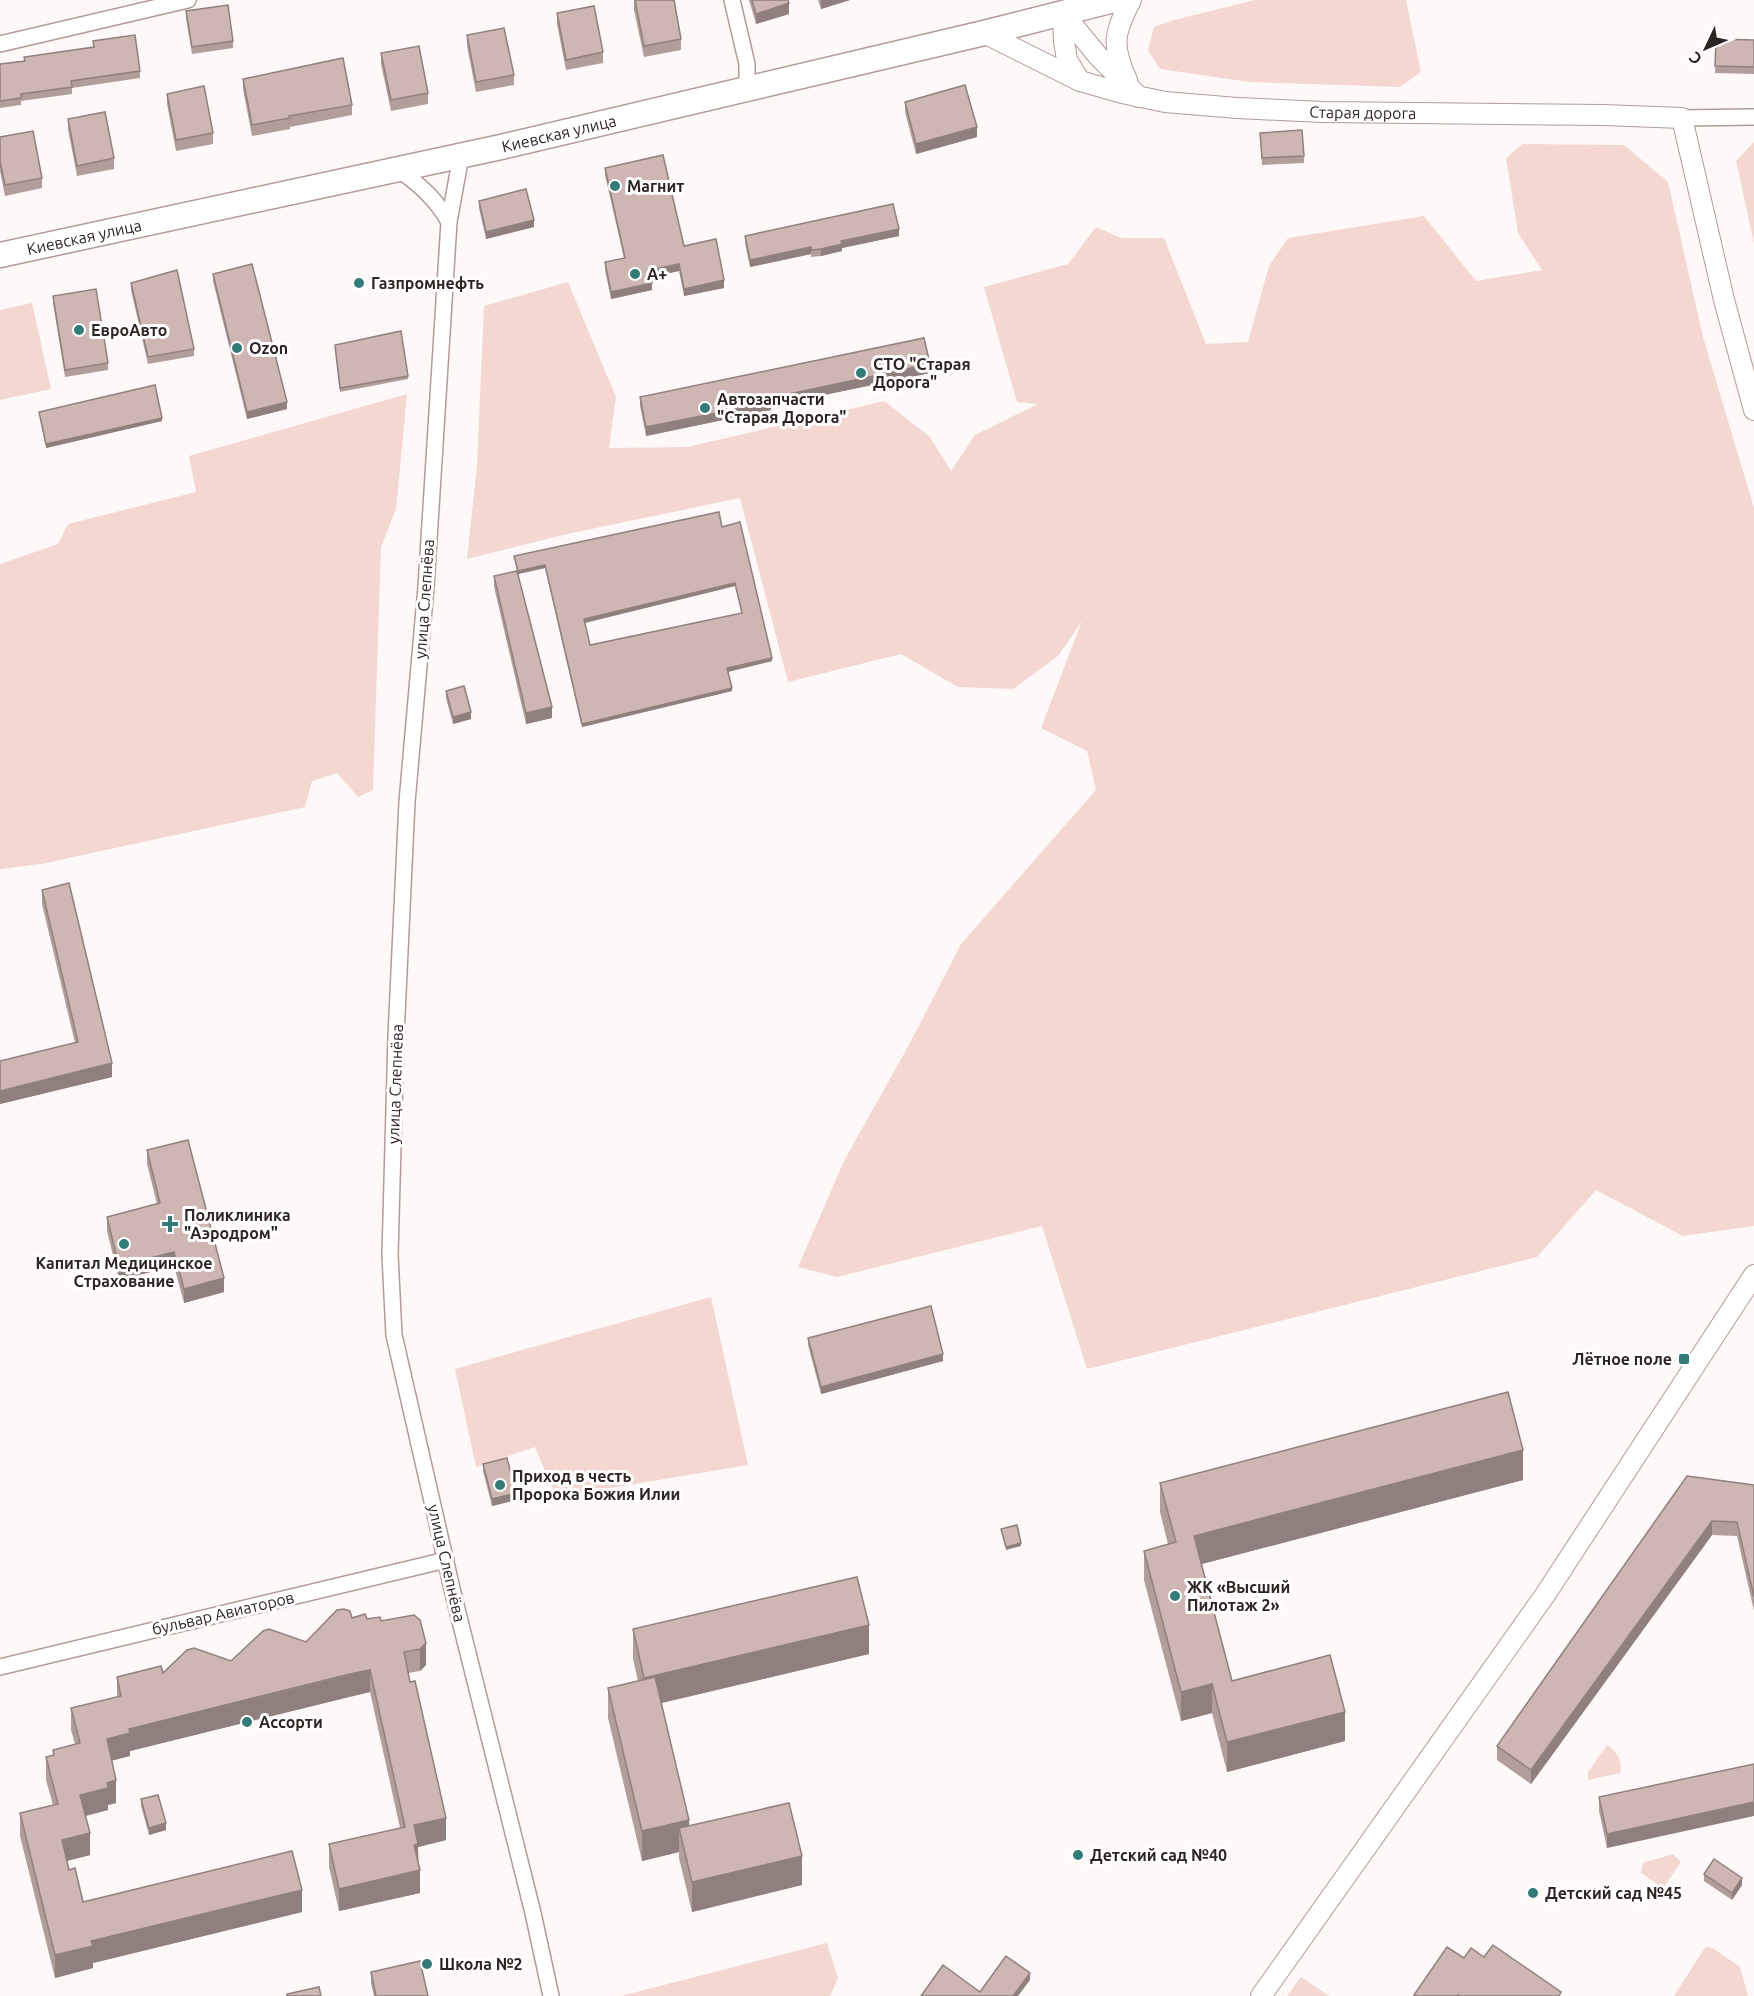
<svg xmlns="http://www.w3.org/2000/svg" width="1754" height="1996" viewBox="0 0 1754 1996" font-family="Ubuntu,sans-serif">
<style>
.green{fill:#f4d7d1}
.lines{fill:none;stroke-linecap:round;stroke-linejoin:round}
.minor-casing{stroke:#b19b97;stroke-width:18}
.tertiary-casing{stroke:#b19b97;stroke-width:22}
.primary-casing{stroke:#b19b97;stroke-width:27}
.minor{stroke:#fff;stroke-width:15}
.tertiary{stroke:#fff;stroke-width:20}
.primary{stroke:#fff;stroke-width:24}
.wall{fill:#b19d9a;fill-rule:evenodd}
.shaded-wall{fill:#90807d}
.building{fill:#ceb7b3;stroke:#90807d;stroke-width:1.5;fill-rule:evenodd}
.poi-dot{fill:#327b78;stroke:#fff;stroke-width:2}
.labels{text-anchor:middle;stroke-width:6;stroke-linejoin:round;paint-order:stroke}
.street-label{font-size:16px;fill:#2d2523;stroke:#fff}
.poi-label{font-size:16px;font-weight:bold;fill:#2d2523;stroke:#fff;text-anchor:start}
</style>
<rect width="100%" height="100%" fill="#fef9f8"/>
<path class="green" d="M1255,0H1406L1421,72L1400,87L1250,82L1160,69L1148,50L1154,27L1174,20Z
M1754,142V243L1736,161Z
M1523,144L1624,145L1668,182L1703,337L1754,508V1226L1683,1236L1596,1190L1537,1257L1087,1369L1042,1226L837,1277L798,1267L844,1161L910,1043L961,944L1096,790L1087,751L1041,728L1082,621L1058,656L1013,689L958,687L901,654L788,682L740,498L567,534L467,559L477,465L484,306L568,282L616,397L609,448L688,447L884,401L930,437L951,471L975,435L1038,404L1017,402L984,287L1068,264L1096,227L1121,238H1164L1206,344L1248,342L1269,266L1288,238L1424,216L1476,281L1542,270L1518,233L1506,158Z
M32,303L51,389L0,400V310Z
M407,394L396,509L381,547L373,790L358,797L337,773L312,781L305,807L41,864L0,869V564L58,544L68,524L196,492L189,456Z
M711,1297L748,1465L556,1497L535,1447L476,1467L455,1369Z
M1607,1745C1616,1750 1623,1762 1620,1773L1588,1780V1772Z
M1673,1854L1681,1862L1663,1888L1641,1873L1643,1863Z
M827,1943L838,1978L830,1996H621Z
M1706,1946L1714,1949L1740,1967L1748,1996H1674Z
M1301,1977L1329,1996H1287Z"/>
<g class="lines">
<g class="minor-casing">
<path id="minor" d="M732,0L747,64V88
M0,44L188,0
M1682,118L1754,117
M461,156L449,222L426,587L407,802L396,1036L390,1255L394,1335L453,1593L533,1913L551,1996
M399,170C420,185 436,199 449,222
M0,1667L446,1560"/>
</g>
<g class="tertiary-casing">
<g id="tertiary">
<path d="M1063,13L1098,56L1139,97"/>
<path d="M1063,13L1064,41L1067,60L1080,81"/>
<path id="s1" d="M984,33L1080,81L1122,93L1165,102L1237,108L1323,112L1603,115L1682,118L1724,300L1754,410"/>
<path d="M1127,80C1111,46 1114,32 1131,0"/>
<path d="M1261,1996L1545,1595L1754,1275"/>
</g>
</g>
<g class="primary-casing">
<g id="primary">
<path id="s2" d="M0,255L501,147L984,33L1114,0"/>
</g>
</g>
<use href="#minor" class="minor"/>
<use href="#tertiary" class="tertiary"/>
<use href="#primary" class="primary"/>
</g>
<path class="wall" d="M634,0L681,39V50L644,57L634,10Z
M749,0H788L789,14L756,24Z
M818,0H850L821,9Z
M186,11L233,41V48L192,54L186,18Z
M557,13L603,52V63L566,70L557,24Z
M467,35L514,75V85L476,92L467,46Z
M1716,39L1754,40V74L1715,73Z
M93,41L140,71V78L72,88V94L21,101V105L0,108V64L24,61V57L93,47Z
M381,53L428,93V104L391,111L381,64Z
M243,79L352,105V115L290,127V129L252,136L243,89Z
M167,94L213,133V144L176,151L167,104Z
M905,102L977,137L916,154L905,112Z
M68,119L114,158V169L77,176L68,129Z
M1260,133L1304,156V163L1262,165Z
M0,137L42,178V188L5,196L0,171Z
M605,168L684,246L724,288L684,296L679,271L651,277L652,290L611,299L605,270V262L624,258L605,175Z
M479,201L534,227L486,239L479,208Z
M745,236H899L842,248V251L821,256L811,257V254L750,267L745,243Z
M213,274L287,409L247,419L213,281Z
M131,283L194,349V356L148,364L131,290Z
M53,296L108,363V370L65,377L53,303Z
M335,349L408,376V379L340,392Z
M930,373L771,406V410L646,436L640,406V397Z
M39,412L162,421L46,448Z
M722,527L772,661L728,672L732,691L582,727L545,568L518,574L552,718L526,724L494,587V576L517,571L514,556ZM735,586L742,613L590,645L585,623Z
M446,691L471,719L453,724L446,698Z
M42,890L112,1077L0,1104V1061L75,1043L42,904Z
M147,1150L224,1292L184,1303L174,1266L119,1280L107,1231V1217L157,1204L147,1164Z
M808,1338L943,1361L821,1394L808,1345Z
M483,1464L516,1500L492,1506L483,1471Z
M1687,1476L1754,1485V1611L1737,1536L1712,1535L1531,1784L1497,1760V1746Z
M1523,1480L1202,1564L1232,1681L1345,1741L1227,1772L1212,1713L1181,1721L1144,1580V1551L1168,1544L1160,1512V1483Z
M414,1615L426,1665L420,1671L408,1673L446,1840L418,1847L420,1893L339,1911L329,1867V1844L400,1828L370,1692L350,1696L130,1751V1756L112,1760L116,1803L108,1805V1810L86,1816L90,1855L67,1861L69,1870L83,1902L302,1912L93,1963V1968L55,1978L20,1836V1813L53,1805L46,1780V1757L53,1756V1750L75,1744L71,1730V1708L117,1697V1677L163,1673L231,1661L306,1642L352,1618L381,1621Z
M633,1629L869,1654L662,1703L689,1826L802,1885L692,1912L679,1858V1852L642,1861L608,1718V1688L638,1681L633,1659Z
M1754,1764L1607,1848L1599,1811V1797Z
M141,1799L166,1830L149,1835L141,1806Z
M1704,1874L1742,1885L1732,1900L1704,1881Z
M371,1972L428,1996H374L371,1983Z"/>
<path class="shaded-wall" d="M821,0H850L821,9Z
M789,3V14L756,24V14Z
M977,127V137L916,154V144Z
M534,220V227L486,239V232Z
M899,229V236L842,248V251L821,256V249L841,241Z
M811,247V254L750,267V260Z
M679,264V271L650,277V270Z
M724,280V288L684,296V289Z
M652,283V290L611,299V292Z
M930,364V373L771,406V410L646,436V427L770,398Z
M287,402V409L247,419V412Z
M162,418V421L46,448V444Z
M545,565V568L518,574V571Z
M735,583V586L584,623V619Z
M772,658V661L727,672V668Z
M732,688V691L582,727V724Z
M552,707V718L526,724V713Z
M471,712V719L453,724V717Z
M112,1063V1077L0,1104V1091Z
M174,1252V1266L119,1280V1266Z
M224,1278V1292L184,1303V1289Z
M943,1354V1361L821,1394V1387Z
M1523,1450V1480L1194,1566V1536Z
M516,1493V1500L492,1506V1499Z
M1712,1521V1535L1531,1784V1770Z
M1021,1543V1546L1006,1550V1547Z
M869,1625V1654L644,1707V1678Z
M426,1643V1665L420,1671V1649Z
M370,1670V1692L130,1751V1756L107,1762V1739L129,1729Z
M1212,1684V1713L1181,1721V1692Z
M1345,1712V1741L1227,1772V1742Z
M116,1780V1803L108,1805V1810L80,1817V1795L107,1783Z
M1754,1802V1816L1607,1848V1834Z
M446,1818V1840L418,1847V1866L414,1867V1825Z
M689,1820V1849L679,1828V1852L642,1861V1831Z
M166,1823V1830L149,1835V1828Z
M90,1833V1855L62,1862V1840Z
M802,1856V1885L692,1912V1882Z
M420,1870V1893L339,1911V1889Z
M1742,1878V1885L1732,1900V1893Z
M302,1890V1912L93,1963V1968L55,1978V1955L91,1941Z
M1030,1973V1980L1018,1996H1013Z"/>
<path class="building" d="M635,0H674L681,39L644,46Z
M752,0H788L789,3L756,14Z
M228,5L233,41L192,47L186,11Z
M594,6L603,52L566,60L557,13Z
M504,28L514,75L476,82L467,35Z
M135,35L140,71L71,81L72,87L21,94V98L0,101V64L25,61L24,57L94,47L93,41Z
M1716,39L1754,40V67L1715,66Z
M419,46L428,93L391,100L381,53Z
M343,58L352,105L289,116L290,118L252,125L243,79Z
M965,85L977,127L916,144L905,102Z
M204,86L213,133L176,140L167,94Z
M105,112L114,158L77,166L68,119Z
M1302,130L1304,156L1262,158L1260,133Z
M33,131L42,178L5,185L0,161V137Z
M663,155L684,246L716,239L724,280L684,289L679,264L650,270L652,283L611,292L605,262L625,258L605,168Z
M526,189L534,220L486,232L479,201Z
M893,204L899,229L841,241L842,244L821,249L811,250V247L750,260L745,236Z
M252,264L287,402L247,412L213,274Z
M177,270L194,349L148,357L131,283Z
M96,289L108,363L65,370L53,296Z
M401,331L408,376L340,388L335,345Z
M924,338L930,364L770,398L771,402L646,427L640,397Z
M155,385L162,418L46,444L39,412Z
M719,512L722,527L740,522L772,658L727,668L732,688L582,724L545,565L518,571L514,556ZM735,583L742,613L590,645L584,619Z
M517,571L552,707L526,713L494,576Z
M464,686L471,712L453,717L446,691Z
M69,883L112,1063L0,1091V1061L78,1042L42,890Z
M188,1140L224,1278L184,1289L174,1252L119,1266L107,1217L160,1203L147,1150Z
M931,1306L943,1354L821,1387L808,1338Z
M1508,1392L1523,1450L1194,1536L1232,1681L1330,1655L1345,1712L1227,1742L1212,1684L1181,1692L1144,1551L1176,1542L1160,1483Z
M507,1458L516,1493L492,1499L483,1464Z
M1687,1476L1754,1485V1597L1737,1522L1712,1521L1531,1770L1497,1746Z
M1017,1525L1021,1543L1006,1547L1001,1529Z
M857,1577L869,1625L644,1678L633,1629Z
M344,1609L350,1611L352,1618L365,1614L367,1619L380,1617L381,1621L414,1615L420,1620L426,1643L420,1649L404,1652L410,1682L415,1681L446,1818L414,1825L418,1844L414,1845L420,1870L339,1889L329,1844L405,1827L370,1670L350,1674L129,1729L130,1733L107,1739L116,1780L107,1783L108,1788L80,1795L90,1833L62,1840L69,1870L75,1868L83,1902L292,1851L302,1890L91,1941L93,1946L55,1955L20,1813L58,1804L46,1757L54,1755L53,1750L80,1743L71,1708L121,1696L117,1677L161,1666L163,1673L187,1650L194,1648L231,1661L263,1631L269,1629L306,1642L337,1610Z
M655,1677L689,1820L642,1831L608,1688Z
M1754,1764V1802L1607,1834L1599,1797Z
M158,1795L166,1823L149,1828L141,1799Z
M789,1803L802,1856L692,1882L679,1828Z
M1714,1859L1742,1878L1732,1893L1704,1874Z
M1493,1945L1561,1992L1559,1996H1460L1458,1995L1457,1996H1416L1414,1995L1447,1947L1464,1958L1471,1948L1484,1957Z
M1006,1956L1030,1973L1013,1996H921L943,1965L980,1992Z
M420,1961L428,1996H376L371,1972Z
M319,1987L321,1996H287V1994Z"/>
<g class="poi-dot">
<circle cx="615" cy="186" r="6"/>
<circle cx="635" cy="274" r="6"/>
<circle cx="359" cy="283" r="6"/>
<circle cx="79" cy="330" r="6"/>
<circle cx="237" cy="348" r="6"/>
<circle cx="861" cy="373" r="6"/>
<circle cx="705" cy="408" r="6"/>
<path d="M167 1215h6v6h6v6h-6v6h-6v-6h-6v-6h6z"/>
<circle cx="124" cy="1244" r="6"/>
<rect x="1678" y="1353" width="12" height="12" rx="3"/>
<circle cx="500" cy="1485" r="6"/>
<circle cx="1175" cy="1596" r="6"/>
<circle cx="247" cy="1722" r="6"/>
<circle cx="1078" cy="1855" r="6"/>
<circle cx="1533" cy="1893" r="6"/>
<circle cx="427" cy="1964" r="6"/>
</g>
<g class="labels">
<g class="street-label">
<text dy="6" stroke="none"><textPath href="#s1" startOffset="393">Старая дорога</textPath></text>
<text dy="6" stroke="none"><textPath href="#s2" startOffset="572">Киевская улица</textPath></text>
<text dy="6" stroke="none"><textPath href="#s2" startOffset="86">Киевская улица</textPath></text>
<text transform="translate(424 599) rotate(-86)" y="6">улица Слепнёва</text>
<text transform="translate(395 1084) rotate(-88)" y="6">улица Слепнёва</text>
<text transform="translate(447 1563) rotate(77)" y="6">улица Слепнёва</text>
<text transform="translate(223 1613) rotate(-13)" y="6">бульвар Авиаторов</text>
</g>
<g class="poi-label">
<text x="627" y="192">Магнит</text>
<text x="647" y="280">А+</text>
<text x="371" y="289">Газпромнефть</text>
<text x="91" y="336">ЕвроАвто</text>
<text x="249" y="354">Ozon</text>
<text x="873" y="370">СТО "Старая<tspan x="873" dy="18">Дорога"</tspan></text>
<text x="717" y="405">Автозапчасти<tspan x="717" dy="18">"Старая Дорога"</tspan></text>
<text x="184" y="1221">Поликлиника<tspan x="184" dy="18">"Аэродром"</tspan></text>
<text x="124" y="1269" text-anchor="middle">Капитал Медицинское<tspan x="124" dy="18">Страхование</tspan></text>
<text x="1672" y="1365" text-anchor="end">Лётное поле</text>
<text x="512" y="1482">Приход в честь<tspan x="512" dy="18">Пророка Божия Илии</tspan></text>
<text x="1187" y="1593">ЖК «Высший<tspan x="1187" dy="18">Пилотаж 2»</tspan></text>
<text x="259" y="1728">Ассорти</text>
<text x="1090" y="1861">Детский сад №40</text>
<text x="1545" y="1899">Детский сад №45</text>
<text x="439" y="1970">Школа №2</text>
</g>
</g>
<g transform="translate(1706 48) rotate(226)" stroke="#ffffff" stroke-width="4.5" paint-order="stroke">
<path d="M0-4.5L10 22L0 15L-10 22Z" fill="#2d2523"/>
<text y="-9" font-size="16" font-weight="bold" text-anchor="middle" fill="#2d2523">С</text>
</g>
</svg>
